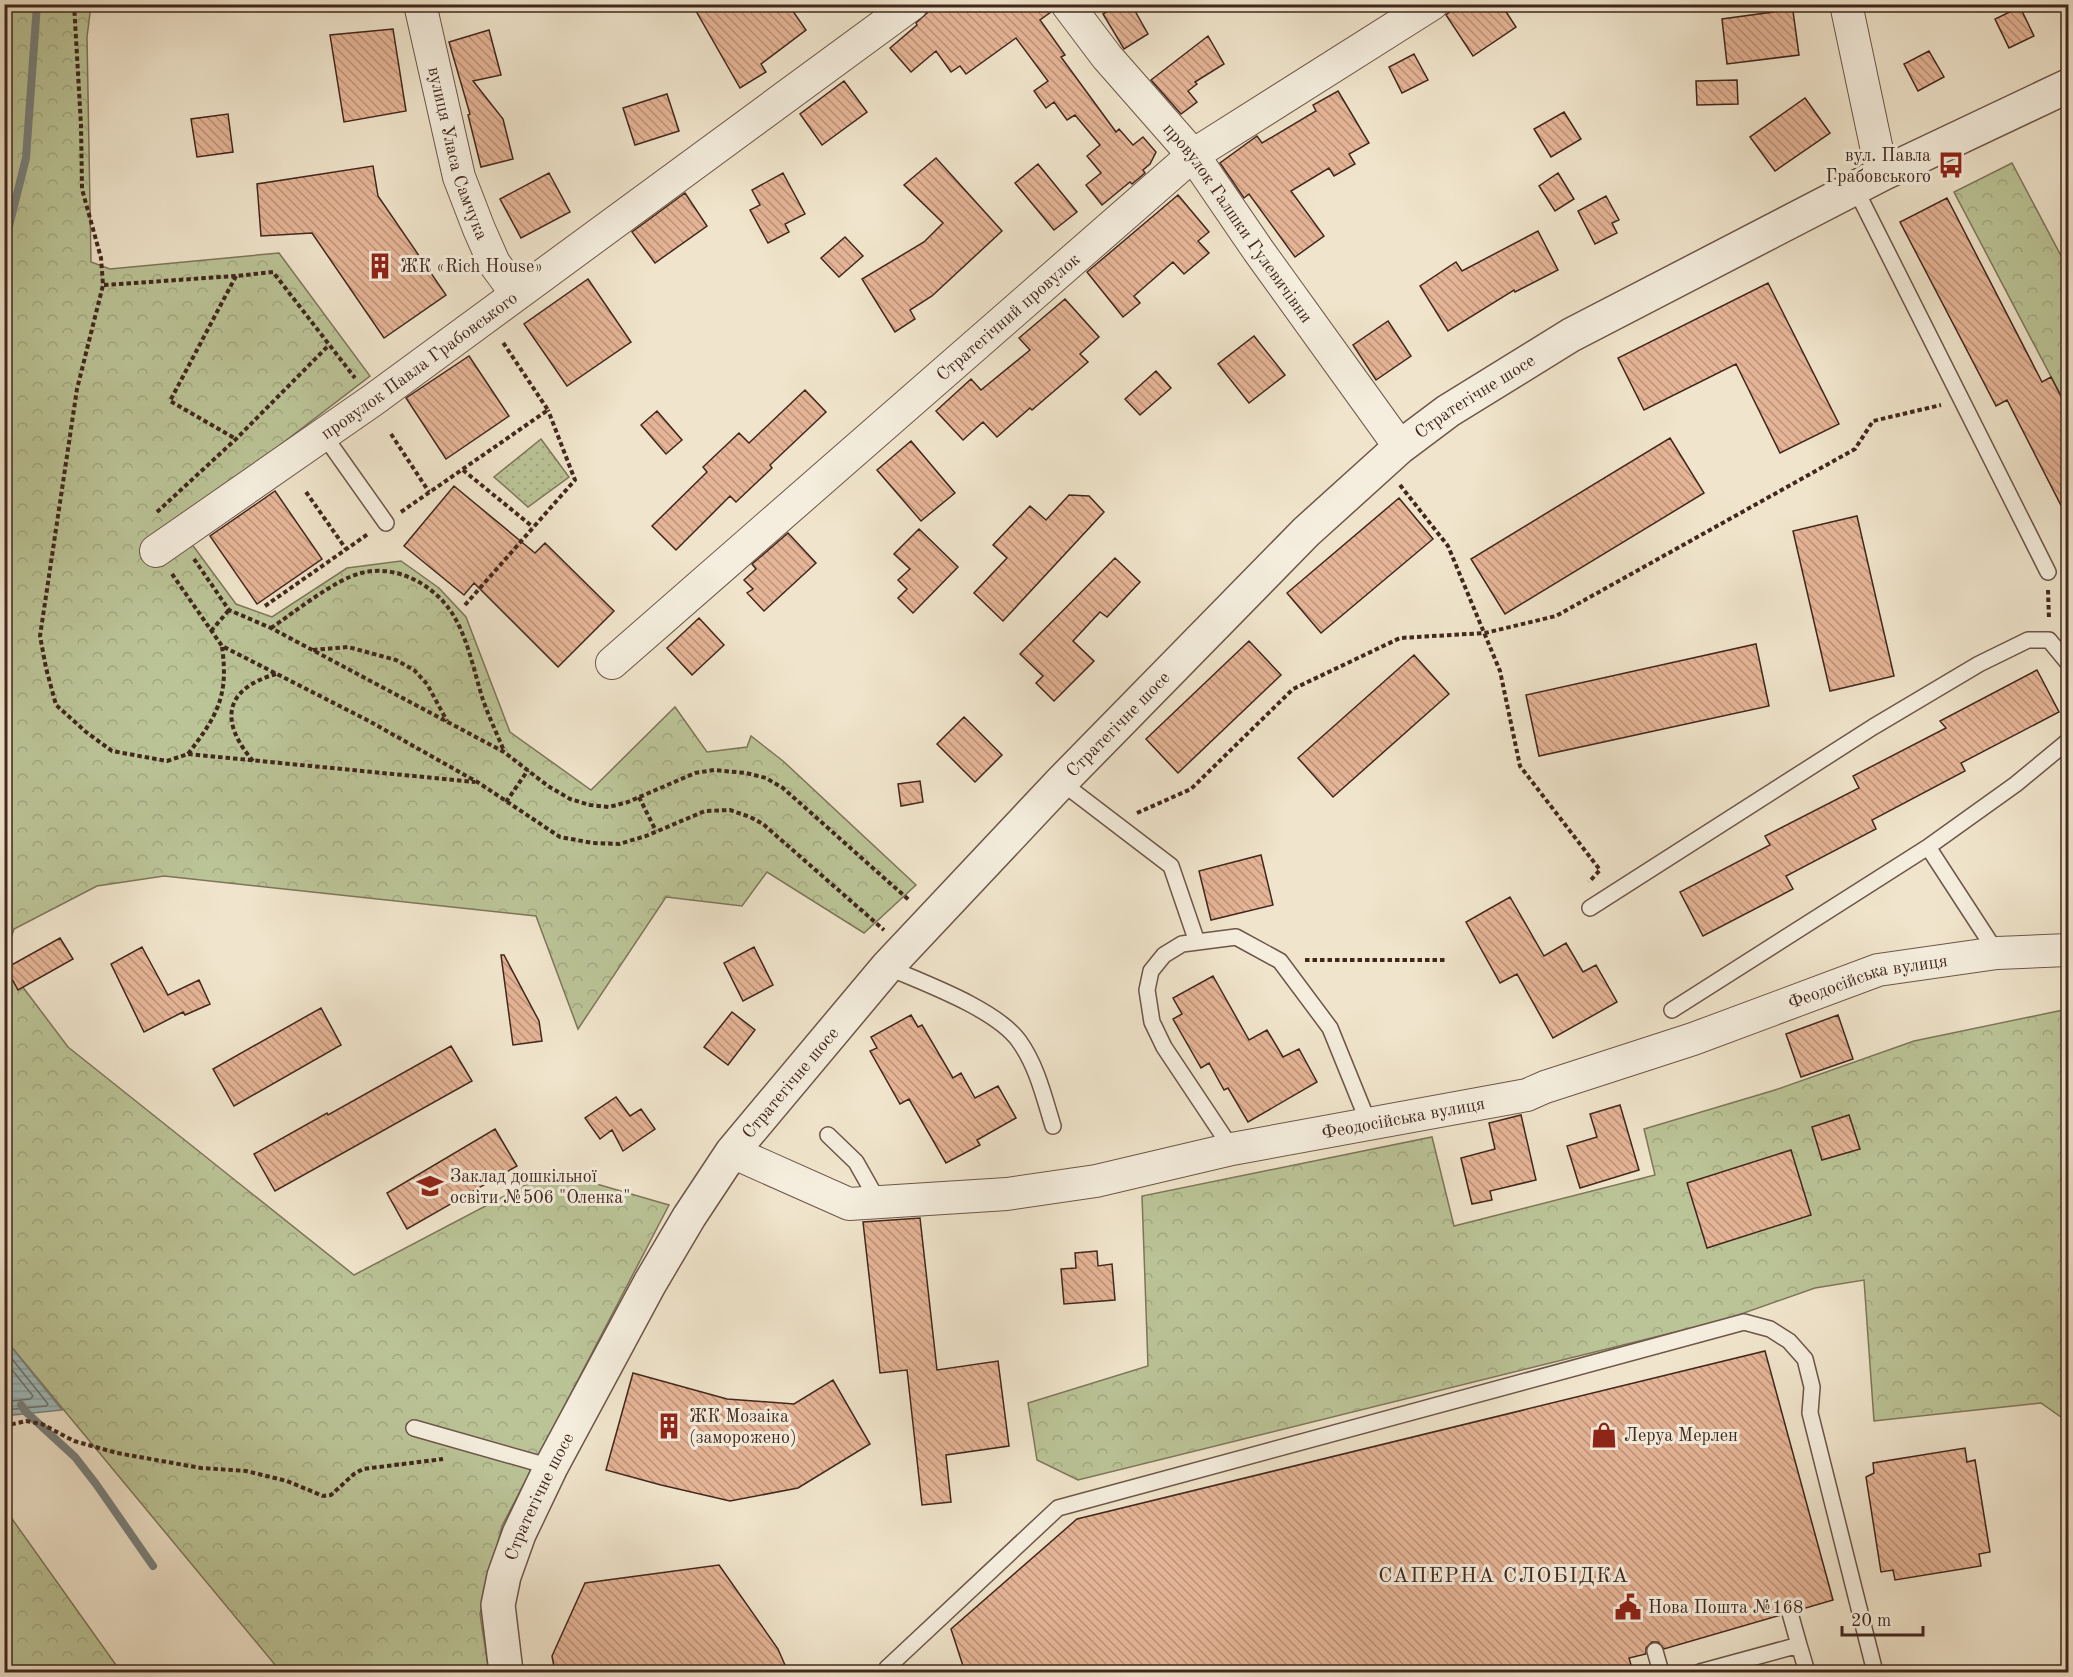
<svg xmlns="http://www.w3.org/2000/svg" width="2073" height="1677" viewBox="0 0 2073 1677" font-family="'Old Standard TT',serif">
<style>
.grass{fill:url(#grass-dots);stroke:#7e765a;stroke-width:1.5}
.forest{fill:url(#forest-crowns);stroke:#7e765a;stroke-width:1.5}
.water{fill:url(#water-rules);stroke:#78817e;stroke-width:1.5}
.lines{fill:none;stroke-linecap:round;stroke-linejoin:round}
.shore{stroke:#6f726e;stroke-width:1.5}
.stream{stroke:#78817e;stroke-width:8}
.building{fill:url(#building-back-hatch);stroke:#41271d;stroke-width:1.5}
.service-casing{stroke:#6d5649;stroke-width:18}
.minor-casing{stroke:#6d5649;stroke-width:34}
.tertiary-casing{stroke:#6d5649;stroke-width:36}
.path{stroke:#41271d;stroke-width:4;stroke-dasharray:4.5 3;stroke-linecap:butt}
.service{stroke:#f5eede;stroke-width:15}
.minor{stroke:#f5eede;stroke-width:32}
.tertiary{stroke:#f5eede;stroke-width:33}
.labels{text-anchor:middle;stroke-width:6;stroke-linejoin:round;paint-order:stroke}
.street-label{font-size:18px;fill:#41271d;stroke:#f5eede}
.poi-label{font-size:18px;fill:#41271d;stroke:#f5eede;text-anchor:start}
.quarter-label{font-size:21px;letter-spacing:1.5px;fill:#41271d;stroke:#f5eede}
</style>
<defs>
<pattern id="grass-dots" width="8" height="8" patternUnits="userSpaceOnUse" patternTransform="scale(1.5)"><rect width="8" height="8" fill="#bbc497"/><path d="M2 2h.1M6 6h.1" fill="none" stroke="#a2a882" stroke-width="1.8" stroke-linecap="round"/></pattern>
<pattern id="forest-crowns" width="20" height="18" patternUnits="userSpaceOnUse" patternTransform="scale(1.5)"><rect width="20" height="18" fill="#bbc497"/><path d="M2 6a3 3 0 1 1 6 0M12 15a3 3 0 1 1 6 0" fill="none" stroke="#a2a882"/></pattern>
<pattern id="water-rules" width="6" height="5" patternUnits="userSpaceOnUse" patternTransform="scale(1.5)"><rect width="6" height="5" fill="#9dbdbf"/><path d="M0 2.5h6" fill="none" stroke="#88a2a4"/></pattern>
<pattern id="building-back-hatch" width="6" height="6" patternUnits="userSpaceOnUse" patternTransform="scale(1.5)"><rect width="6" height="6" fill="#e6b597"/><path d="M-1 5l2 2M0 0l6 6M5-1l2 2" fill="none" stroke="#bc937b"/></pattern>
</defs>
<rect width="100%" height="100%" fill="#f0e5cc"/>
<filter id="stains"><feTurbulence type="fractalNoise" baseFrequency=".00333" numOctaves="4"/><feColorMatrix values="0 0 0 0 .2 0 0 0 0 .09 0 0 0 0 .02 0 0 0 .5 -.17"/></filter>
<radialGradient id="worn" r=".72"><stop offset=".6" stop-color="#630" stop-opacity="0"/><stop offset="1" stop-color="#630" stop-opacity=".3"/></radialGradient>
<path class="grass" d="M541,439L569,477L528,507L494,477Z"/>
<path class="forest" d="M5,5H91L87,37L91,262L110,269L279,253L370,376L177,524L236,604L272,617L347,568L401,561L439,588L466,617L510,732L591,790L675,707L707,752L747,747L751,736L783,761L916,885L864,933L767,872L742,906L666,897L578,1029L536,916L164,876L97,886L14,929L5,955Z
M2012,163L2068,269V409L1954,192Z
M4,962L68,1047L354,1275L552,1171L669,1205L502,1526L480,1614L489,1672H281L5,1339Z
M2068,1009V1422L2041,1403L1874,1421L1864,1280L1815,1288L1724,1320L1078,1480L1037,1460L1028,1403L1148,1366L1142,1196L1432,1137L1454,1226L1655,1175L1644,1129L1775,1090L1914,1041Z
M4,1509H5L121,1672H5Z"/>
<path class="water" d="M4,1339H5L62,1410L5,1416Z"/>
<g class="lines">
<path class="shore" d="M4,1349L48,1404L46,1406L4,1410
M4,1360L33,1396L30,1399L4,1402"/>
<path class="stream" d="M4,246L26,158L37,4
M21,1405L27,1413L75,1457L96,1484L153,1566"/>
</g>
<path class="building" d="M692,4H788L806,30L761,64L766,72L740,88Z
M930,4H1049L1051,12L1040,20L1065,55L1061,57L1116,132L1119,129L1133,145L1143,137L1156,152L1150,164L1143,170L1145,173L1132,184L1130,182L1102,205L1086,185L1101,173L1087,156L1100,145L1075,115L1067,120L1054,102L1046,108L1034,91L1048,81L1016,38L966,74L960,66L951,72L936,51L911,72L890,48L917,25L916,23L928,12Z
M1119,4H1131L1148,34L1124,49L1103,14Z
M1459,4H1501L1516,27L1473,56L1446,15Z
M1771,4H1792L1799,55L1727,64L1722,19L1773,12Z
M2020,7L2034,36L2009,48L1995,19Z
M393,29L406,111L344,122L330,35Z
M489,30L501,75L473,81L503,119L513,159L481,167L468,115L470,114L449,42Z
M1208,36L1224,64L1195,82L1197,84L1188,91L1197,102L1181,114L1151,80Z
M1929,51L1944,77L1918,91L1904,64Z
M1414,54L1428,80L1402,93L1389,67Z
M1737,80L1738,104L1697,105L1696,81Z
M844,81L867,112L822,145L800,114Z
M1338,91L1369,143L1349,154L1355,164L1334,176L1329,168L1291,191L1324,236L1295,257L1249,194L1244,198L1220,163L1257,136L1262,143L1316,111L1313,105Z
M667,94L679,131L635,145L623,108Z
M1805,98L1830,133L1775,171L1750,137Z
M1564,112L1581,139L1551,157L1534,129Z
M228,114L233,152L197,157L191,119Z
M936,158L1002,231L932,296L910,310L915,319L895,332L862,279L924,242L943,223L904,185Z
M1038,164L1077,212L1054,230L1015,183Z
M373,166L378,196L446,295L384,338L312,233L261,236L257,184Z
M549,173L570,212L521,238L500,199Z
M783,173L805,214L785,224L789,232L768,243L750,210L760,205L752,190Z
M1558,173L1574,199L1555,211L1539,186Z
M685,193L707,226L655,263L632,232Z
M1178,195L1209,232L1198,241L1209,253L1184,274L1173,262L1134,296L1140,303L1123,317L1087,272Z
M1606,196L1619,220L1612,223L1617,233L1595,244L1578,211Z
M1947,198L2042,382L2051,377L2068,410V519L2007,400L1996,406L1900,222Z
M1538,231L1558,270L1515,292L1514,290L1448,331L1420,286L1456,262L1462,271Z
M845,237L863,256L839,277L821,258Z
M588,279L631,342L567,386L524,324Z
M1768,283L1839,424L1780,453L1736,364L1644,410L1618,358Z
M1065,299L1099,337L1080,354L1088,362L1032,410L1030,408L997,437L983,422L963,440L936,411L971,379L981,390L1030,350L1019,338Z
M1388,321L1411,356L1376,380L1353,345Z
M1254,336L1285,375L1249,403L1218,364Z
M469,356L509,416L446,459L406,398Z
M1156,371L1171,388L1140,415L1125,399Z
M805,390L826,412L770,465L772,468L736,502L730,496L676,550L652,526L707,472L703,467L739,433L749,443Z
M657,411L682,440L666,454L641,425Z
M1670,438L1704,493L1505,614L1471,559Z
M911,441L955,493L921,521L877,470Z
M454,486L535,553L545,543L614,611L558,667L474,583L464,595L404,546Z
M275,491L322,559L257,604L210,536Z
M1069,495L1089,496L1104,512L1003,621L974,593L1007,558L993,545L1030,506L1046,520Z
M1399,498L1433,539L1321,633L1287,593Z
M1857,516L1894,676L1830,691L1793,531Z
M919,529L958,567L913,613L898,598L907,589L898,580L910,569L894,554Z
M788,533L816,563L764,611L747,593L753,589L744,580L756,569L752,564Z
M1115,558L1140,582L1107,617L1100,612L1073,641L1094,661L1054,701L1036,683L1043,676L1020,654Z
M699,618L724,645L692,675L667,648Z
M1249,641L1281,675L1178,773L1146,739Z
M1756,644L1769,706L1539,756L1526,695Z
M1414,655L1449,694L1333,797L1298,758Z
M2037,670L2059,712L1961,763L1965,771L1872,820L1876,829L1786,876L1793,889L1703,936L1680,892L1770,845L1765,836L1859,788L1853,776L1946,728L1940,721Z
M964,717L1002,755L975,782L937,744Z
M920,781L923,802L901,806L898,784Z
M1261,855L1273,905L1211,920L1199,871Z
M1510,897L1544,956L1566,943L1583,972L1596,965L1617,1002L1553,1038L1517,974L1500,983L1466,922Z
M60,938L73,959L18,990L6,968Z
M142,947L168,995L199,980L210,1004L185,1015L183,1012L144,1032L111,964Z
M754,947L773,985L743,1001L724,963Z
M501,955H504L539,1021L542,1041L513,1045Z
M1213,976L1249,1040L1267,1030L1283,1057L1299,1049L1317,1082L1248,1122L1228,1088L1224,1090L1209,1063L1201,1068L1173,1019L1182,1014L1173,998Z
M321,1008L341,1045L234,1106L213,1069Z
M732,1012L755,1030L728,1065L704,1047Z
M911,1015L918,1027L922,1025L953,1078L961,1073L975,1098L998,1086L1016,1118L977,1140L980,1145L946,1163L909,1099L900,1104L870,1051L877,1048L871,1037Z
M1838,1015L1853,1059L1801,1077L1786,1034Z
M451,1046L472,1081L275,1191L254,1154L327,1113L328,1115Z
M616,1097L630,1116L641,1109L655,1129L623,1151L612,1130L600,1139L585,1118Z
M1620,1105L1639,1170L1580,1188L1567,1146L1597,1137L1590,1114Z
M1521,1115L1536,1180L1490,1191L1492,1200L1472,1204L1461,1158L1495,1149L1489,1123Z
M1849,1115L1860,1149L1822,1160L1812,1127Z
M495,1129L517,1166L407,1229L387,1193Z
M1791,1150L1811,1215L1707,1248L1687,1183Z
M920,1218L937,1370L998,1361L1009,1446L946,1455L951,1502L922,1505L907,1370L880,1373L863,1222Z
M1097,1251L1098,1266L1112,1264L1115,1300L1064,1304L1061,1269L1076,1268L1075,1253Z
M1765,1351L1833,1600L1799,1610L1793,1604H1787L1781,1610V1615L1664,1649L1658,1642H1652L1646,1648V1654L1629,1658L1633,1672H965L951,1629L1077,1519Z
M633,1373L727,1399L794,1404L833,1380L870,1444L798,1488L730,1501L661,1485L606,1470Z
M1965,1448L1967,1462L1975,1460L1990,1552L1979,1554L1981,1566L1895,1580L1893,1570L1881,1572L1866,1477L1874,1473L1873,1463Z
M719,1565L778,1649L788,1672H555L552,1656L585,1583Z"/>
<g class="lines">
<g class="service-casing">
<path id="service" d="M1855,188L2048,572
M323,434L386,523
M1061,782L1171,866L1197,942
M1928,847L1997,953
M1590,908L1873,727L1979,664L2028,640H2049L2068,663
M887,967C924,983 996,1009 1019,1041C1037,1066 1044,1097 1053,1126
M1672,1010L1928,847L2016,784L2068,741
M828,1135L856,1162L878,1201
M1232,1149L1164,1047L1152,1022L1147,990L1151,971L1164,955L1182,944L1236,937L1280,961L1330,1028L1369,1124
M414,1428L551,1467
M1790,1613L1799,1645
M1655,1651L1661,1672
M885,1672L887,1668L1058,1508L1744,1322L1770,1329L1789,1341L1805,1359L1812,1387L1810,1413L1875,1672
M1700,1672L1799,1645L1807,1672"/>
</g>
<g class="minor-casing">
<g id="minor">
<path id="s1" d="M420,4L459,177L479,229L494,263L516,293"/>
<path id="s2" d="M1067,4L1107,57L1193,155L1258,250L1400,447"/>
<path d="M1846,4L1882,174"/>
<path id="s3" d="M156,551L373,400L912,4"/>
<path id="s4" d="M612,663L1193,155L1432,4"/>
<path id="s5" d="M732,1152L849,1204L1007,1194L1096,1181L1232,1149L1527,1095L1545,1087L1693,1039L1878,970L1997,953L2068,950"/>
</g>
</g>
<g class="tertiary-casing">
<g id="tertiary">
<path id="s6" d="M506,1672L498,1605L504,1576L519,1534L551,1467L650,1283L689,1217L732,1152L887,967L1061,782L1306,532L1400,447L1448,411L1571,335L1882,174L2068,86"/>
</g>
</g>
<path class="path" d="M74,4L81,125L82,189L101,258L103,285L77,389L40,636L46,668L56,705L86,732L112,751L167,761L188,754L475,782
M236,276L170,401L236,439
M104,285L236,276L273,272L355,378
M391,434L429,492
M463,470L533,527
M1400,485L1448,546L1500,671L1520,766L1600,870L1589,882
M306,492L346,549
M157,512L236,439L328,346
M401,512L548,410L502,341
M194,559L229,610L271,628L504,752L548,786L570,799L590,805L609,807L628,802L695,773L714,770L746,773L766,778L783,788L910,901
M172,574L222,646L369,721L479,783L560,837L593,843L619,844L646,836L705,811L730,810L750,817L763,824L884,930
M2048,590L2049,619
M465,605L575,480L548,410
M265,606L368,534
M271,628C295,612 334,580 361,573C396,564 433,584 452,613C468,638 474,672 483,700C489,717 497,734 504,751
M211,631L229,610
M313,650L348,647L396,660L414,670L427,684L447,721
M188,754C217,716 229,696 222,647
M253,761C219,721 224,689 276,674
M639,797L656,831
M506,802L528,770
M1137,813L1191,789L1293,689L1400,638L1485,633L1556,616L1855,449L1873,421L1941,405
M1305,960H1447
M4,1426L26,1421L42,1424L74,1441L117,1453L201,1468L246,1471L287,1481L323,1496L331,1495L354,1474L363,1469L443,1459"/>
<use href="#service" class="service"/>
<use href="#minor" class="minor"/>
<use href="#tertiary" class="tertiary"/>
</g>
<defs>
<g id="bus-bare" transform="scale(2.07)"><path d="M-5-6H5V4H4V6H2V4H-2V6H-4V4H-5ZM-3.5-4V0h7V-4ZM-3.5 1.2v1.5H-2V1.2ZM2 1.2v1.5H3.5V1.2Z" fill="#8f2418" stroke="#f5eede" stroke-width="2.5" paint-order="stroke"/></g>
<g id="building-bare" transform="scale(2.07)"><path d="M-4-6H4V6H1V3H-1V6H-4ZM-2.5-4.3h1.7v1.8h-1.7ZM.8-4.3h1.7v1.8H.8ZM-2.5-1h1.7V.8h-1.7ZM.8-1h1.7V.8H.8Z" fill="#8f2418" stroke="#f5eede" stroke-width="2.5" paint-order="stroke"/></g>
<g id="school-bare" transform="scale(2.07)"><path d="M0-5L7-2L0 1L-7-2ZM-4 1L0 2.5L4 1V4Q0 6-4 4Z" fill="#8f2418" stroke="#f5eede" stroke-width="2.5" paint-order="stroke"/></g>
<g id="shop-bare" transform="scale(2.07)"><path d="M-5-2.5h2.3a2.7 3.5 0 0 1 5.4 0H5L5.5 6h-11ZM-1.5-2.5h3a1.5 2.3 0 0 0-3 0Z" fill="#8f2418" stroke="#f5eede" stroke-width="2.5" paint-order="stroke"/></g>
<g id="civic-bare" transform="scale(2.07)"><path d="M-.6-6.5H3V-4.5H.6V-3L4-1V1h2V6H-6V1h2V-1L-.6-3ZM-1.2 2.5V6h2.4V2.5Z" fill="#8f2418" stroke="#f5eede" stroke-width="2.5" paint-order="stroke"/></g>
</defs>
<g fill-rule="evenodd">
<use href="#bus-bare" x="1951" y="165"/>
<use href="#building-bare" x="380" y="266"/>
<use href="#school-bare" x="430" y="1186"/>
<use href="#building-bare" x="669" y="1426"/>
<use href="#shop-bare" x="1604" y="1435"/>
<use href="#civic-bare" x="1628" y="1607"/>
</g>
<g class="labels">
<g class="street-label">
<text dy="6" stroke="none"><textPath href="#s1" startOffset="154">вулиця Уласа Самчука</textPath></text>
<text dy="6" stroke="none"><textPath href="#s2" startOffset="278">провулок Галшки Гулевичівни</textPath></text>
<text dy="6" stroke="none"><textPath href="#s4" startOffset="526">Стратегічний провулок</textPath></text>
<text dy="6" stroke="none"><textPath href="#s3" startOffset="322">провулок Павла Грабовського</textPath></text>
<text dy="6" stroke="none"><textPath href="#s6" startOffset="1642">Стратегічне шосе</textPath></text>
<text dy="6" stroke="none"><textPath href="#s6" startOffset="1156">Стратегічне шосе</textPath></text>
<text dy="6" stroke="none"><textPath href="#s5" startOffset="1176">Феодосійська вулиця</textPath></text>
<text dy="6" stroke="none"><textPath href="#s6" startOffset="670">Стратегічне шосе</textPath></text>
<text dy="6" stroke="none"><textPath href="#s5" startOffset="690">Феодосійська вулиця</textPath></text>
<text dy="6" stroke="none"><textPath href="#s6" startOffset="184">Стратегічне шосе</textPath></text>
</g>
<g class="poi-label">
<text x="1931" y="161" text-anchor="end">вул. Павла<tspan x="1931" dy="21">Грабовського</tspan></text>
<text x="400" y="272">ЖК «Rich House»</text>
<text x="450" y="1182">Заклад дошкільної<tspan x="450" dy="21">освіти №506 "Оленка"</tspan></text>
<text x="689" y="1422">ЖК Мозаіка<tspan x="689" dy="21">(заморожено)</tspan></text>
<text x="1624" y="1441">Леруа Мерлен</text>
<text x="1648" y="1613">Нова Пошта №168</text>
</g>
<g class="quarter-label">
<text x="1504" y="1582">САПЕРНА СЛОБІДКА</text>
</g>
</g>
<rect width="2073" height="1677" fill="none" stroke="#f0e5cc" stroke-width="24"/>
<rect x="6" y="6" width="2061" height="1665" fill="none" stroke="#41271d" stroke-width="3"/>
<rect x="12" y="12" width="2049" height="1653" fill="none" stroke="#41271d" stroke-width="1.5"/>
<path d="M1842 1626v9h81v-9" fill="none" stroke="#41271d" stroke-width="3"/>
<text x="1851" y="1626" font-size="18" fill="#41271d" stroke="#f5eede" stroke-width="4.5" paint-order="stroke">20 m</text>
<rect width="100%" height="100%" filter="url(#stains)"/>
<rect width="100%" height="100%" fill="url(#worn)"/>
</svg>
